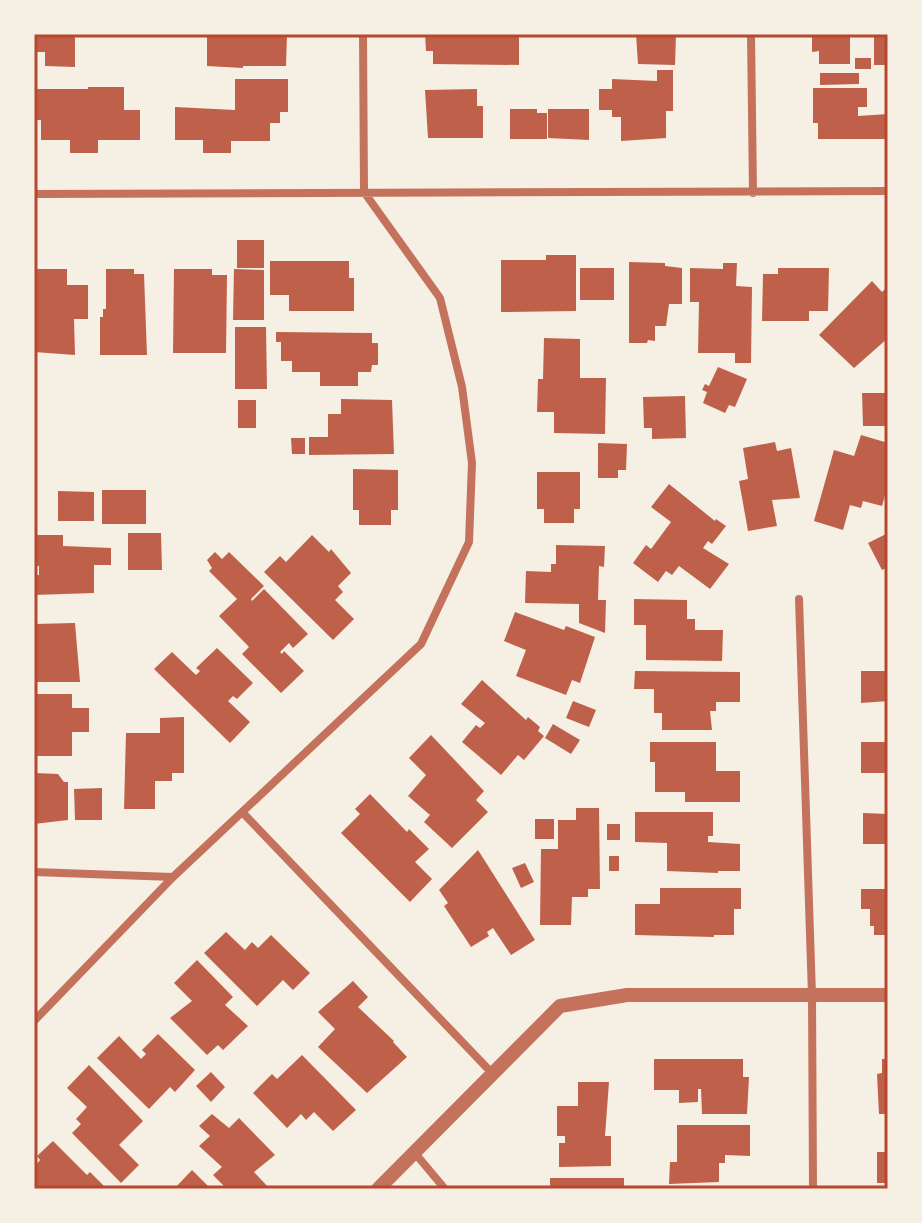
<svg xmlns="http://www.w3.org/2000/svg" width="922" height="1223" viewBox="0 0 922 1223" font-family="Literata,serif">
<style>
.building{fill:#bf614a}
.lines{fill:none;stroke-linecap:round;stroke-linejoin:round}
.minor{stroke:#c5725c;stroke-width:8}
.tertiary{stroke:#c5725c;stroke-width:14}
.neatline{fill:none;stroke:#b5482f;stroke-width:3}
</style>
<rect width="100%" height="100%" fill="#f6efe4"/>
<path class="building" d="M36,34H75V67L45,66V52H36Z
M220,34H287L286,66H243V68L207,66V36Z
M425,34H519V65L433,64V51H426Z
M636,34H676L675,65L638,64Z
M812,34H850V64H819V51L812,52Z
M874,34H888V65H874Z
M855,58H871V69H855Z
M657,70H673V111H666V138L621,141V117H612V110H599V89H612V79L657,81Z
M820,73H859V84L820,85Z
M235,79H288V112H280V123H270V141H231V153H203V140H175V107L235,110Z
M88,87H124V110H140V140H98V153H70V140H41V120H36V89H88Z
M813,88H867V107H858V116L888,114V139H818V123H813Z
M477,89V106H483V138H428L425,90Z
M510,109H537V113H547V139H510Z
M548,109H589V140L548,138Z
M237,240H264V268H237Z
M546,255H576V311L501,312V260H546Z
M270,261H349V278H354V311H289V295H270Z
M629,262L665,263V266L682,268V304H669L666,326H655V341L648,340L647,343H629Z
M723,263H737L736,286L752,287L751,363H735V353H698L699,302H690V268L723,269Z
M580,268H614V300H580Z
M778,268H829L828,311H809V321H762L763,274H778Z
M34,269H67V285H88V319H74L75,355L34,352Z
M106,269H134V274H144L147,355H100V317H103V309H106Z
M174,269H212V275H227L226,353H173Z
M234,269L264,270V320H233Z
M872,281L882,292L888,286V338L854,368L819,335Z
M235,327H266L267,389H235Z
M276,332L372,333V343H378V365H372L371,372H358V386H320V372H292V361H281V342H276Z
M544,338L580,339V378H606L605,434L554,433V412H537L538,379H543Z
M718,367L747,379L735,407L729,405L725,413L703,403L707,392L702,390L705,384L709,386Z
M862,393H888V426H863Z
M685,396L686,438L652,439V428H644L643,397Z
M341,399L392,400L394,454L309,455V437H328V414H341Z
M238,400H256V428H238Z
M861,435L888,443V485L882,506L863,501L861,508L850,505L843,530L814,521L834,450L854,456Z
M291,438H305V454H292Z
M775,442L777,451L791,448L800,498L772,500L777,526L748,531L739,481L748,479L743,448Z
M598,443L627,444L626,470H618V478H598Z
M353,469L398,470V510H391V525H359V510H353Z
M537,472H580V509H574V523H544V509H537Z
M669,484L715,521L716,519L726,526L712,544L708,541L703,548L729,564L710,589L679,566L672,575L666,571L658,582L633,563L646,545L651,549L671,522L651,507Z
M102,490H146V524H102Z
M58,491L94,492V521H58Z
M128,533H161L162,570H128Z
M888,533V567L882,570L868,543Z
M34,535H63V546L111,548V565H94V593L34,595V575H39V566H34Z
M312,535L329,552L331,549L351,573L338,586L343,592L335,600L354,619L333,640L264,572L280,556L286,562Z
M556,545L605,546L604,567L599,566L598,600H606L605,633L579,623V604L525,603L526,571L551,572V564H556Z
M215,552L222,559L229,552L264,586L251,599L252,601L264,589L308,634L293,648L289,643L280,652L282,654L284,651L304,671L281,693L242,654L249,647L219,616L237,599L209,571L212,568L207,560Z
M634,599L687,600V619H695V630H723L722,661L646,660V625H634Z
M515,612L564,630L566,626L595,637L580,683L572,680L566,695L516,676L526,650L504,641Z
M75,623L80,682H34V624Z
M217,648L253,683L237,699L233,696L228,701L250,722L230,743L154,669L172,652L196,675L200,671L196,668Z
M635,671L740,672V702H716V711H710L712,730H662V713H654V689H634Z
M861,671H888V701L861,703Z
M482,680L526,720L528,717L540,727L538,731L544,736L524,760L518,755L501,775L462,742L476,725L480,728L485,723L461,704Z
M34,694H72V708H89V732H72V756H34Z
M573,701L596,710L589,727L566,718Z
M184,717V773H172V781H155V809H124L126,733H160V718Z
M553,724L580,740L571,754L545,738Z
M431,735L484,791L476,800L488,812L452,848L424,822L430,815L408,796L426,775L409,758Z
M650,742H716V771H740V802H685V792H655V762H650Z
M861,742H888V773H861Z
M34,773L58,774L64,782H68V820L34,824Z
M102,788V820H75L74,789Z
M370,794L407,832L409,829L429,849L415,862L432,879L410,902L341,833L360,814L355,809Z
M576,808H599L600,889H588V897H572L571,925H540L541,849H558V820H576Z
M635,812H713V836H708V842L740,844V871H718V873L667,871V843L635,842Z
M863,813L888,814L886,844H863Z
M535,819H554V839H535Z
M607,824H620V840H607Z
M478,850L535,940L511,955L493,928L487,932L489,936L471,947L444,906L448,903L439,890Z
M609,856H619V871H609Z
M525,863L534,882L521,888L512,868Z
M660,888H741V909H734V935H714V937L635,935V904H660Z
M861,889H888V935H874V926H870V909H861Z
M226,932L245,950L252,942L258,948L271,935L310,973L293,990L283,980L257,1006L204,953Z
M197,960L233,997L225,1005L248,1026L223,1050L218,1045L207,1055L170,1018L192,1001L174,983Z
M353,981L368,997L358,1007L394,1041L393,1042L407,1057L367,1093L318,1047L335,1029L318,1012Z
M158,1034L195,1070L175,1092L170,1087L149,1109L97,1058L119,1036L141,1059L146,1054L142,1050Z
M302,1055L356,1110L333,1131L314,1112L306,1120L301,1114L287,1128L253,1093L272,1074L277,1079Z
M654,1059H743V1077H749L747,1114H702L701,1089H698V1102L679,1103V1090H654Z
M882,1059H888V1114H879L877,1074L882,1073Z
M89,1065L143,1121L119,1145L139,1165L121,1183L72,1133L81,1124L76,1119L87,1107L67,1088Z
M211,1072L225,1087L211,1102L196,1086Z
M578,1082H609L605,1136H611V1166L559,1167V1143H565V1136H557V1106H578Z
M212,1114L229,1128L239,1118L275,1155L254,1172L270,1189H227L213,1175L222,1167L199,1146L210,1136L199,1126Z
M677,1125H750V1156L725,1155V1163H719V1182L669,1184L670,1162H677Z
M53,1141L87,1175L90,1172L107,1189H34V1163L36,1165L40,1160L37,1156Z
M877,1152H888V1183H877Z
M192,1170L211,1189H174Z
M550,1178H624V1189H550Z"/>
<g class="lines">
<path class="minor" d="M751,34L753,193
M34,194L888,191
M799,599L812,995L813,1189
M243,813L491,1072
M34,872L173,877
M34,1021L173,877L421,644L469,542L472,463L462,387L440,298L364,192L363,34
M414,1152L445,1189"/>
<path class="tertiary" d="M378,1189L560,1006L627,995H888"/>
</g>
<rect width="922" height="1223" fill="none" stroke="#f6efe4" stroke-width="72"/>
<rect x="36" y="36" width="850" height="1151" class="neatline"/>
</svg>
